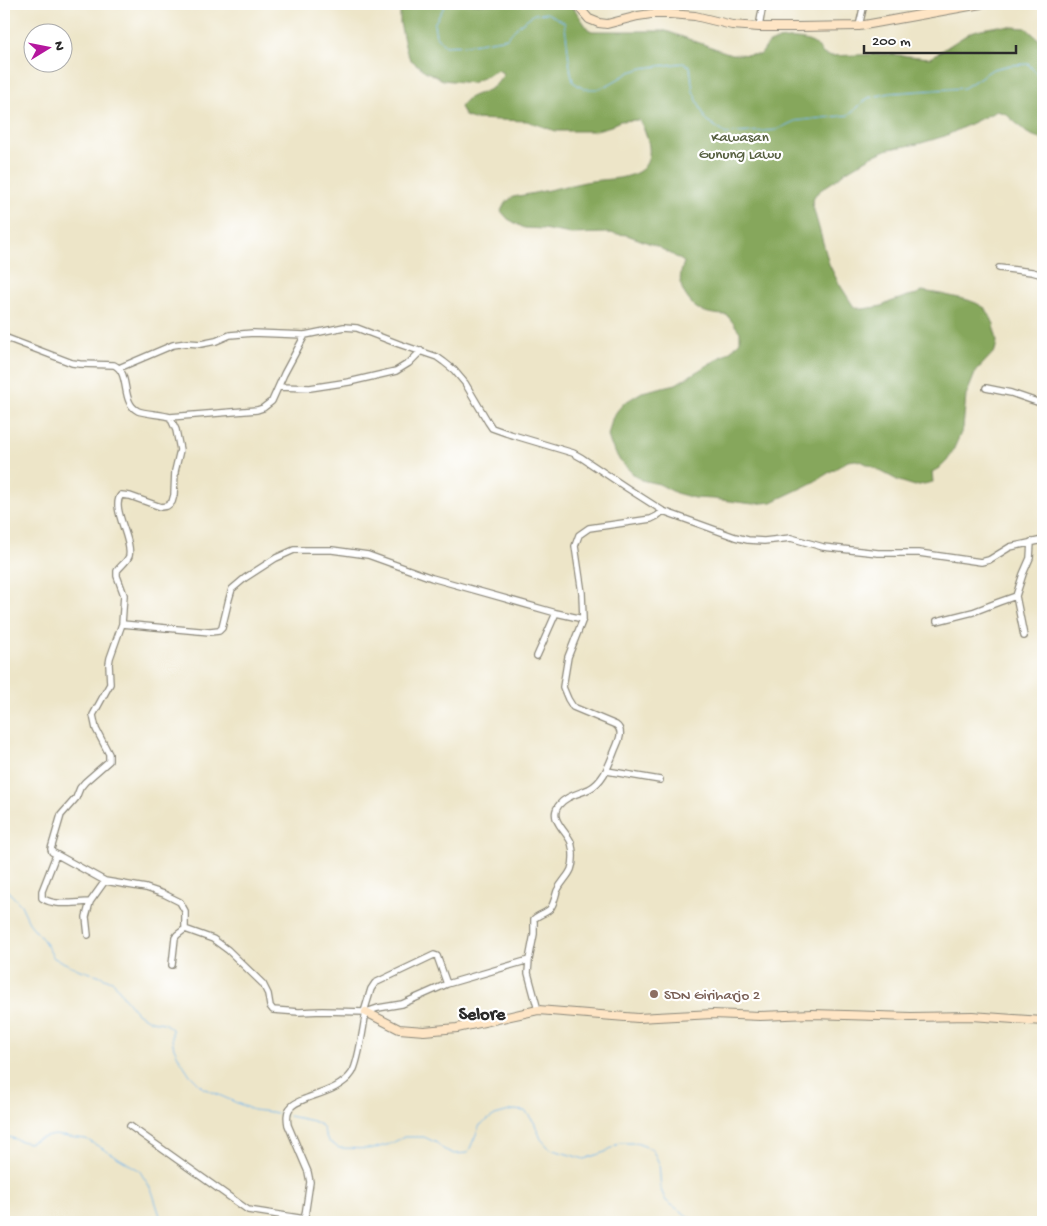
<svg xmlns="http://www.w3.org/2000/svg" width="1047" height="1226" viewBox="0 0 1047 1226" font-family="'Gochi Hand',sans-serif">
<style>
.forest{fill:#86a75b;stroke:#586943}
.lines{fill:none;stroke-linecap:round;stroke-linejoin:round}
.stream{stroke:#79b9ed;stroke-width:1}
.street-casing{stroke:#8c887a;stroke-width:8}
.secondary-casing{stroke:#8c887a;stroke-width:10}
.street{stroke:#fff;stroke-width:5.5}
.secondary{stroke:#fee5c5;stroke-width:8}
.education-dot{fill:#8d6e63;stroke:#fff;stroke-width:2}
.labels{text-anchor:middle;stroke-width:4.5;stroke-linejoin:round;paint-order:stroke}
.park-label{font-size:15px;fill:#576040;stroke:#fff}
.education-label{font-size:15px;fill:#785e54;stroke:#fff;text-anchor:start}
.quarter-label{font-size:18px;font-weight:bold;fill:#2b2b2b;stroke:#fff}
</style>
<rect width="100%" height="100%" fill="#fff"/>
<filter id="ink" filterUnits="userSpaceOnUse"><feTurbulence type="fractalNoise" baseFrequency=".02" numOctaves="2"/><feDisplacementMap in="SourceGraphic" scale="10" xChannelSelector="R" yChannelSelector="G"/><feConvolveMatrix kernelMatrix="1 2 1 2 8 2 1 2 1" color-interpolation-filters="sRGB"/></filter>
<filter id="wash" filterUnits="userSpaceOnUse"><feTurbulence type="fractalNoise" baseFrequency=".0096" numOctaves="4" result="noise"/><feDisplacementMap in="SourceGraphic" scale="20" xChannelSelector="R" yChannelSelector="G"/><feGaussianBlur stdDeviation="1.12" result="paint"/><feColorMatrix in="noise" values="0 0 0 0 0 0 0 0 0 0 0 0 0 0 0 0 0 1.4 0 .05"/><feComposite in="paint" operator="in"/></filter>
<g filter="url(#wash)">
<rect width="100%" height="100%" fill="#ede5c8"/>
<path class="forest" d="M400,4H571L588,29L592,31H666L731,54L760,55C764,51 766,45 770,43C781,37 808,37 817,46C822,51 820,53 828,56L886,54L930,58L971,32L981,29L999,26L1026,28L1043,43V140L1027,133L1006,114L997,111L945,136L918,144L889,149L872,156L845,172L837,179L822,189L815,195L812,203L829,264L838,282L854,307L863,309L882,306L890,302L908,296L917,294L922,291L941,294L968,300L976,303L985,308L990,316L994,324L997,342L995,351L976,371L966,396L963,428L952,453L947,461L941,467L932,472L933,482L915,486L899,481L865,463L856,460L848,461L812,483L772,502L753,504L713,499L694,498L676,493L659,484L641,480L633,474L620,461L611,445L608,436L612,419L617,411L624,403L642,392L676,384L726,354L734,348L740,341V332L727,315C719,315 708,314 700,310C695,308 691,303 688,299C678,285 679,277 684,262L671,254L654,245L627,235L608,233L571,234L543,229L524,228L508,219L501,211L505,203L513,197C537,193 561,187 585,182C600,179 625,180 638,172C657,161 648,134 639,120L620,121L611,126L593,131H555L527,121L473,119L465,116L460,107C470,93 477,96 490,89C497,85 500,79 504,74L498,70L472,83L443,80L425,71L410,59L406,50L400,23Z"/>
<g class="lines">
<path class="stream" d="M446,4L434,24L436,36L445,46L467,45L507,38L519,25L534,14L547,13L564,22C568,42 568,62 573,82L584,89H600L613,82L630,72L643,68L683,63L690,66L693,91L706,120L726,134L776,130L795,121L849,115L868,98L890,93L964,88L993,69L1011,65L1028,64L1040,77L1043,83
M4,887L21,905L30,924L44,941L54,958L80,970L98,975L114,982L123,996L137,1013L151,1021L164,1023L172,1029V1039L174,1048L179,1058L190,1075L203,1088L253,1110L271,1112L285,1115
M289,1116L313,1121L322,1126L328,1141L339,1148L372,1149L390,1144L404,1137H424L437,1143L443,1149L454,1154L468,1153L480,1125L495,1115L513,1110L525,1111L534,1122L541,1139L550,1149L584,1159L605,1152L619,1143H636L652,1149L659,1163L661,1190L666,1201L696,1222
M4,1137H9L21,1141L29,1143L37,1139L54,1135L86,1139L139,1170L152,1191L162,1222"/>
</g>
</g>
<g filter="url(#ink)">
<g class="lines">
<g class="street-casing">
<path id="street" d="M928,13V4
M859,26L864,4
M759,27L763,4
M999,268L1032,272L1043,275
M4,337L72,363L80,364L114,365C131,373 120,402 138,411C142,413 163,415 170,417L176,430L180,450L175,471L174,495L172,502L167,506L161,507L130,496L121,495C110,507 133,540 129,556C127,562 120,566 117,571V576L124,595L122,624L110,658L109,664L110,684L93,715L96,729L109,754V761L85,782L80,788L76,798L61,815L51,849L52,852L105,881L146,888L164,894L180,902L185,911V929L213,939L228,950L263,984L268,994L270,1006L273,1010L299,1012L322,1011L366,1012L378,1008L402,1004L447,984L529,960
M119,368L173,345L187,343L201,344L216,341L230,335L253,333L305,335L344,327L357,328L399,344L437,357L444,362L454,370L465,383L488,422L492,428L506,433L573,453L582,458L627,488L663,511L735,537L748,540L764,541L791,538L823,547L878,553H919L981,562L989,560L1010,547L1043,540
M279,387L310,388L349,382L396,371L409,363L421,351
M986,388L1011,393L1043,404
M170,417L257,410L263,408L272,401L284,374L305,335
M1016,596L1024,636
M937,621L973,612L999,602L1016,596L1023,574L1030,558L1031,542
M122,624L210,632L219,631L222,628L229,599L232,589L245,578L276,558L294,550H332L368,555L432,578L556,613L583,619
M537,656L556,613
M607,771L660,780
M56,855L42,891V898C55,907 76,902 90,902
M88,935L86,917L90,902L105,881
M172,965L175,938L177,935L185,929
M538,1010L528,973L529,960L534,934V919C538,915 546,913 550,909C554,904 555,897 557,891C565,875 574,875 573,854C573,850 572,846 571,842C566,831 548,818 559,805C566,796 578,794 589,789C605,781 610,761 617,745C620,738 623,730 616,725L573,707L568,699L563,687L568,657L583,619L582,593L575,546L579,535L589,528L651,519L657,516L663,511
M364,1012L371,989L375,983L434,955L437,956L447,984
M130,1126L248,1210L324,1222
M304,1222L310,1182L308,1172L288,1125C287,1119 286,1112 291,1107C294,1103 300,1101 305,1099C320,1093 342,1088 352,1073C359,1062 363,1027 366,1012"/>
</g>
<g class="secondary-casing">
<path id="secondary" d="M576,4L589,19L599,23L607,24L638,16L651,14H670L695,16L732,25L759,27H796L859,26L981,4
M366,1012L399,1029L424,1031L457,1028L538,1010L638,1018L713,1014L760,1016L812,1014L911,1017L972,1016L1043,1021"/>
</g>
<use href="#street" class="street"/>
<use href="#secondary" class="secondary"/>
</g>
</g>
<circle class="education-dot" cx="654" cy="994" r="5"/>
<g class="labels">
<g class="park-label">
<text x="740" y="141">Kawasan<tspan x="740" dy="17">Gunung Lawu</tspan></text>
</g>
<g class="education-label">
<text x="664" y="999">SDN Giriharjo 2</text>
</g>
<g class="quarter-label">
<text x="482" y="1019">Selore</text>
</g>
</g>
<rect width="1047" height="1226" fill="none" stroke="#fff" stroke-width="20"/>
<g transform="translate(48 48) rotate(80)"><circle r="24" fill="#ffffff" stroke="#aaaaaa"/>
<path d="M0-4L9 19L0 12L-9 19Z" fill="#b5179e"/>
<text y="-8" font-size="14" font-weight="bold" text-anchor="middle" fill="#2b2b2b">N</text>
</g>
<path d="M864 45v8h152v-8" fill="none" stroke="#2b2b2b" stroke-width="2.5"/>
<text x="872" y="45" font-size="15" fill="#2b2b2b" stroke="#ffffff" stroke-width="4" paint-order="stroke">200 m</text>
</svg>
